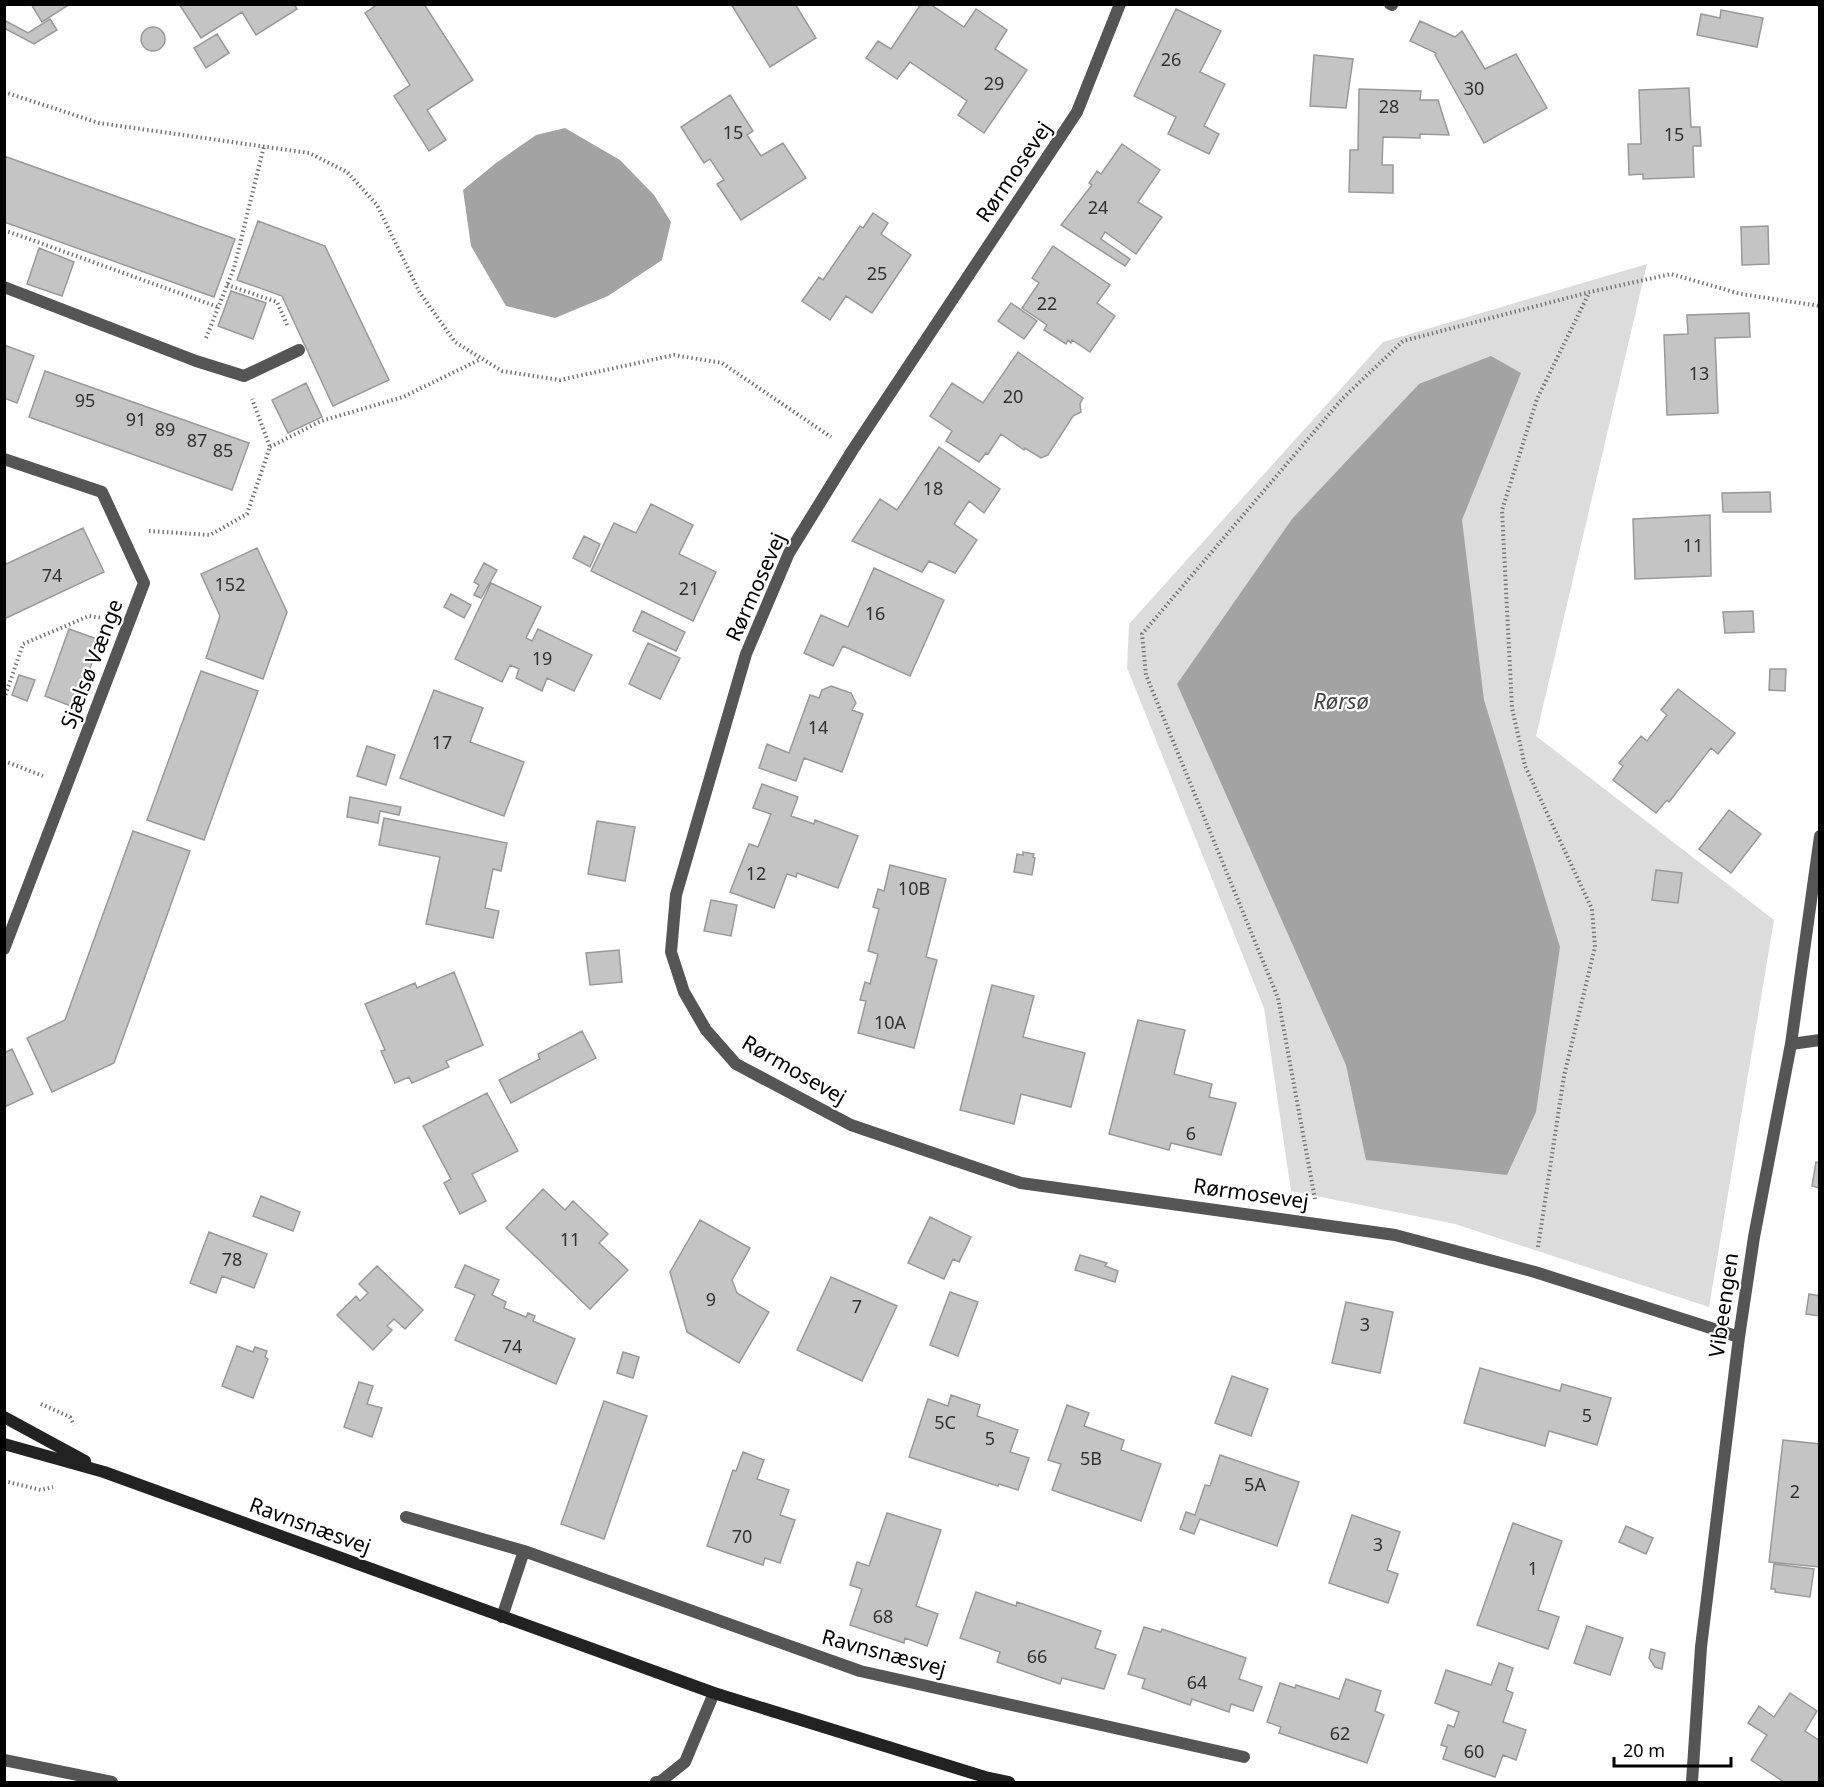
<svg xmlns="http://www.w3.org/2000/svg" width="1824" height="1787" viewBox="0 0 1824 1787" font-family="'Noto Sans',sans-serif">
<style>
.green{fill:#dcdcdc}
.water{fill:#a3a3a3}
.building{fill:#c4c4c4;stroke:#999;stroke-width:1.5}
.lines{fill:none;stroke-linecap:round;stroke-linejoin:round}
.path{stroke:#777;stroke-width:4;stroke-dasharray:1.5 3;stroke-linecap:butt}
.lane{stroke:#555;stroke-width:12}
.street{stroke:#555;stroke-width:12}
.secondary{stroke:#222;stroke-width:12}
.labels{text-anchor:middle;stroke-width:4.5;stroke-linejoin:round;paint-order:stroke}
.number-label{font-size:18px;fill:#313131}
.street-label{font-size:21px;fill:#000;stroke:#fff}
.water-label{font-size:22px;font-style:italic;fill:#444;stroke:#fff}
</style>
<rect width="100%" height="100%" fill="#fff"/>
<path class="green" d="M1647,264L1536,736L1774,920L1709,1307L1455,1224L1291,1191L1264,1008L1127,668L1129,624L1383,342Z"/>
<path class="water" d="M565,128L620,160L654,195L671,222L662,260L608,296L555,318L506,306L471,246L463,190L496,163L536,135Z
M1491,356L1521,373L1462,520L1484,700L1560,947L1536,1112L1507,1175L1366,1160L1346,1065L1177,684L1292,519L1419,384Z"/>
<path class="building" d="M31,4H70L42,22Z
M179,4H294L297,9L256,35L242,12L201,38Z
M378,4H424L473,80L427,110L446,140L429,151L394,96L410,85L365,13Z
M731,4H795L816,38L770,67Z
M921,4H930L964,27L976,9L1007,30L995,49L1027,70L984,133L958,115L967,101L910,62L897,79L866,58L878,41L891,49Z
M1176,9L1221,31L1200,72L1225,84L1204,126L1219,134L1209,154L1168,134L1176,117L1134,96Z
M1721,10L1763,18L1757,47L1697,35L1701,14L1720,18Z
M50,19L57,30L34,44L4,28V20L28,33Z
M1420,21L1455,37L1462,31L1485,69L1516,54L1547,108L1484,143L1435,55L1436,53L1410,41Z
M141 39a12 12 0 1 1 24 0a12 12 0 1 1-24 0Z
M217,34L229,53L206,68L194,48Z
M1314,55L1353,59L1346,108L1310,106Z
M1689,88L1691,127H1700L1701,146H1693L1694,177L1643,179V174L1629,175L1628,144H1641L1639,90Z
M1359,89L1421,91L1420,100H1438L1449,135L1420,134V138L1383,137L1382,165H1393V193L1349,192L1350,150H1358Z
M730,95L753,131L747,135L761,156L783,143L806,178L741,220L717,184L724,180L710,159L704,163L681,127Z
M1122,144L1160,170L1138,202L1162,217L1136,254L1105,232L1101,239L1130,259L1125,266L1061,225L1092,185L1089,183L1097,171L1101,174Z
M4,156L235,239L214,297L4,222Z
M873,213L888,223L881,234L911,255L872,313L846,296L830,320L802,301L819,277L823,280L860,226L863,228Z
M258,221L325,246L389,380L333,406L282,296L237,280Z
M1768,226L1769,264L1742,265L1741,227Z
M1053,246L1110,285L1097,303L1115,316L1090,352L1072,340L1071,343L1068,340L1066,344L1044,330L1047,325L1022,308L1039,283L1032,278Z
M39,248L74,262L62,296L27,284Z
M231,291L266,303L253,339L218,326Z
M1011,303L1037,321L1024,339L998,321Z
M1749,313L1750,337L1715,338L1718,413L1667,415L1664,335L1688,334L1687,315Z
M4,345L34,356L17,403L4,398Z
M1018,352L1083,398L1080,404L1081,412L1073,416L1048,455L1041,458L1025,448L1024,450L1001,434L988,454L986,453L979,462L946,441L952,431L930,416L952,383L983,403Z
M45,371L249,443L232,490L29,417Z
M306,383L322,417L288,433L272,400Z
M939,447L1000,489L984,513L969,501L954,524L977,540L955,573L929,561L922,572L852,541L880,499L897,510Z
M1770,492L1771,512H1723L1722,493Z
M651,504L693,525L679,554L716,572L693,621L591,571L614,523L636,533Z
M1710,515L1711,576L1635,579L1633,519Z
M83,528L104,572L4,619V565Z
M584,536L600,544L590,567L573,558Z
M257,548L287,612L263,679L206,658L220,616L201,574Z
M484,563L497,570L481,598L474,595L479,585L474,582Z
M874,568L944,600L910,676L843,646L833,666L804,653L821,615L848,627Z
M491,583L541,607L526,638L532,641L538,629L592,655L574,691L547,678L542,691L516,678L519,669L510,665L502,682L455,659Z
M451,594L471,605L464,618L444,607Z
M642,611L685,632L676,651L633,631Z
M1753,611L1754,632L1725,633L1723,612Z
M69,629L100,640L76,708L45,696Z
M648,643L680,658L660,699L629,684Z
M1770,669H1786L1785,691L1769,690Z
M201,671L258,691L204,840L147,820Z
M19,675L35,680L27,701L12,695Z
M831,686L851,693L856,703L852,710L863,714L842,772L804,758L796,781L759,768L767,744L789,753L810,695L819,698L822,690Z
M1678,689L1735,733L1718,754L1711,748L1669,802L1667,800L1656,813L1613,780L1623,766L1619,763L1641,736L1647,741L1667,715L1661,710Z
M434,690L483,708L470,742L524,762L504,816L400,778Z
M367,746L395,755L386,785L357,776Z
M762,784L798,797L791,816L814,824L815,820L858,836L838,888L797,873L796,877L787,874L774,908L730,892L749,844L758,847L771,814L753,808Z
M350,797L401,807L399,815L380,811L378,823L347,817Z
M1729,810L1761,834L1731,873L1699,849Z
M384,818L507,843L501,871L493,869L485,908L499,911L493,938L426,924L440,857L379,845Z
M597,821L635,827L625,881L588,874Z
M133,831L190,851L114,1063L52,1092L27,1038L65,1020Z
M1023,852L1034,854L1033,857L1035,858L1032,875L1014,872L1017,854L1023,855Z
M890,865L946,879L926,957L937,960L914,1048L858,1033L866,1001L860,1000L865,982L870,984L878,954L868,951L879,909L873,907L878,889L884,891Z
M1656,870L1682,873L1678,903L1652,900Z
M711,900L737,905L731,936L704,931Z
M619,950L622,982L590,985L586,953Z
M454,972L483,1045L446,1061L449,1067L412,1083L409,1077L395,1083L381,1051L385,1050L365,1004L415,983L417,988Z
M992,985L1034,996L1023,1037L1085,1053L1071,1107L1021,1094L1014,1124L960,1110Z
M1138,1020L1185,1030L1174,1074L1212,1084L1209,1097L1236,1103L1221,1155L1171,1143L1169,1150L1109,1134Z
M582,1031L596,1058L511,1103L499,1080L540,1059L538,1054Z
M12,1049L33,1094L4,1107V1053Z
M487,1093L518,1151L472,1174L486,1201L460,1214L444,1183L451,1179L423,1126Z
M1816,1162L1820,1163V1188L1812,1186Z
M543,1189L565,1210L573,1201L608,1234L599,1243L628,1270L590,1309L506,1228Z
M261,1196L300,1212L293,1231L253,1216Z
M930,1217L971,1237L959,1262L953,1259L944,1279L908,1263Z
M700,1220L750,1248L732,1280L737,1293L769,1312L739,1363L687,1332L670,1272Z
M209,1232L267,1254L254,1288L222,1276L216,1293L190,1283Z
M1080,1255L1107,1263L1105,1266L1118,1271L1115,1282L1075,1270Z
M465,1265L499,1280L492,1295L506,1302L504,1308L526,1317L528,1313L535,1316L533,1321L575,1339L556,1384L455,1340L475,1295L455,1287Z
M377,1266L423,1310L405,1329L394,1319L387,1326L392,1330L373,1350L337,1315L356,1296L360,1301L368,1293L359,1284Z
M831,1277L897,1306L862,1381L797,1350Z
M950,1292L978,1302L958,1356L930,1345Z
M1809,1294L1820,1296V1316L1806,1314Z
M1346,1302L1393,1312L1380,1373L1332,1363Z
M237,1346L253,1352L255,1347L267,1351L265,1357L268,1359L253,1398L222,1386Z
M623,1352L639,1357L633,1378L617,1373Z
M1480,1368L1560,1391L1562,1384L1611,1398L1597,1445L1549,1431L1545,1446L1464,1423Z
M1232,1376L1268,1389L1251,1436L1215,1423Z
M359,1382L373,1386L367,1404L382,1408L372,1437L344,1427Z
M951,1395L980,1405L977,1416L1018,1430L1010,1452L1029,1458L1018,1490L999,1484L998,1486L909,1457L928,1399L948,1406Z
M604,1401L647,1416L604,1539L561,1524Z
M1067,1405L1089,1413L1084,1426L1124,1440L1121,1450L1161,1464L1141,1521L1052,1490L1061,1464L1048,1460Z
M1783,1440L1820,1444V1567L1769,1562Z
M743,1452L764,1460L757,1479L789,1490L780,1515L795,1520L780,1563L765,1558L763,1565L707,1546L733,1470L736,1471Z
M1220,1455L1299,1482L1277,1546L1200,1519L1194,1534L1180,1529L1186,1512L1195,1515L1205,1485L1210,1486Z
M887,1513L941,1530L916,1606L938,1614L927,1646L905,1638L904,1643L850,1625L862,1589L850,1585L857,1562L869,1566Z
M1352,1515L1400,1532L1387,1570L1398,1574L1388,1603L1329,1583Z
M1513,1523L1562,1541L1538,1610L1559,1617L1548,1649L1477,1625Z
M1626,1526L1653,1538L1646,1554L1619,1542Z
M1774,1564L1814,1569L1810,1597L1775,1592V1589H1771Z
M976,1592L1016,1606L1017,1602L1101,1631L1095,1648L1116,1655L1104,1689L1062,1678L1060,1684L997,1662L1000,1652L960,1638Z
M1587,1626L1623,1638L1610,1675L1574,1663Z
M1144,1627L1161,1632L1162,1629L1246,1658L1239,1679L1262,1687L1253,1711L1231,1704L1229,1712L1192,1699L1190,1705L1142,1688L1145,1679L1128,1674Z
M1651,1649L1665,1653L1662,1669L1655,1667L1649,1658Z
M1499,1663L1513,1668L1506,1690L1513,1693L1503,1722L1526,1730L1516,1760L1503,1755L1495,1777L1443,1759L1447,1747L1441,1745L1448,1725L1454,1727L1459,1712L1435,1703L1446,1670L1491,1685Z
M1346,1679L1381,1691L1375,1711L1384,1715L1367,1763L1279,1733L1281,1727L1267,1722L1280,1683L1295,1688L1296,1685L1339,1699Z
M1790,1693L1817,1711L1805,1731L1820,1741V1782H1784L1751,1760L1767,1735L1748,1723L1759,1706L1774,1717Z"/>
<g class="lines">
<path class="path" d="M4,92L99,123L309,153L347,172L377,205L420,293L455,342L502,371L560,380L674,355L722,363L831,437
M4,230L218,307
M227,285L277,302L288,327
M206,338L234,268L264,146
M270,447L321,421L403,397L481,359
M149,531L210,535L247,514L270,447L252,399
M4,699L23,644L89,616L103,618
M4,761L43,776
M1315,1199L1278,998L1146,675L1142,634L1342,399L1403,341L1590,292L1671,274L1741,294L1820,306
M1538,1247L1564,1076L1595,947L1592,909L1525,766L1512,708L1502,510L1537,399L1589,293
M41,1404L70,1417L74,1425
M4,1481L41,1490L53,1487"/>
<path class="lane" d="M4,1760L112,1782
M656,1782H660L685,1762L714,1693"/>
<path class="street" d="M1120,4L1077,112L852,451L789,553L746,654L676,895L671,952L684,992L706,1030L736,1064L851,1125L1021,1183L1395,1235L1535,1272L1739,1337
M1390,4L1392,5
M4,287L196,361L244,376L299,350
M4,459L102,492L144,583L4,949
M1791,1044L1820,1040
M406,1517L524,1551L860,1671L1244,1757
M502,1617L524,1551
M1692,1782L1701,1647L1739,1337L1754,1237L1791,1044L1820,836"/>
<path class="secondary" d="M4,1417L85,1461
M4,1444L104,1472L714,1693L985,1777L1009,1782"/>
</g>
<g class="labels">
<g class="number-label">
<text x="1171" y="66">26</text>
<text x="994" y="90">29</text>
<text x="1474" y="95">30</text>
<text x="1389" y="113">28</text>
<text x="733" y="139">15</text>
<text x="1674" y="141">15</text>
<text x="1098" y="214">24</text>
<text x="877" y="280">25</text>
<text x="1047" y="310">22</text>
<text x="1699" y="380">13</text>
<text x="1013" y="403">20</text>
<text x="85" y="407">95</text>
<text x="136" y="426">91</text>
<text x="165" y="436">89</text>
<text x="197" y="447">87</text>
<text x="223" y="457">85</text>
<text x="933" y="495">18</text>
<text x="1693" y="552">11</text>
<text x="52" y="582">74</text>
<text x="230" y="591">152</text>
<text x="689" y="595">21</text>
<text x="875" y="620">16</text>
<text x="542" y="665">19</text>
<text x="818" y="734">14</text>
<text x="442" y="749">17</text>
<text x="756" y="880">12</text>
<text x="914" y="895">10B</text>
<text x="890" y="1029">10A</text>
<text x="1191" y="1140">6</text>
<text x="570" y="1246">11</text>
<text x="232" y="1266">78</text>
<text x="711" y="1306">9</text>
<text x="857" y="1313">7</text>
<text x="1365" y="1331">3</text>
<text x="512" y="1353">74</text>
<text x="1587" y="1422">5</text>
<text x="945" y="1429">5C</text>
<text x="990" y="1445">5</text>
<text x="1091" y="1465">5B</text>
<text x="1255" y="1491">5A</text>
<text x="1795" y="1498">2</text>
<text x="742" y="1543">70</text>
<text x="1378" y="1551">3</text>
<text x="1533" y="1575">1</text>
<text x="883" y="1623">68</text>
<text x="1037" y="1663">66</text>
<text x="1197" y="1689">64</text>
<text x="1340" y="1740">62</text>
<text x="1474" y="1758">60</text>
</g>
<g class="street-label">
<text transform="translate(1014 172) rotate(-56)" y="7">Rørmosevej</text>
<text transform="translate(756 587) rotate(-66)" y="7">Rørmosevej</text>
<text transform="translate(92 664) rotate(-69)" y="7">Sjælsø Vænge</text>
<text transform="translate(794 1070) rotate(30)" y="7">Rørmosevej</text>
<text transform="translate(1251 1194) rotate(8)" y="7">Rørmosevej</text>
<text transform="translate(1724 1305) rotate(-82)" y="7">Vibeengen</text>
<text transform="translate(310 1526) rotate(20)" y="7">Ravnsnæsvej</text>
<text transform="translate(884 1653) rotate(15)" y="7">Ravnsnæsvej</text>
</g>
<g class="water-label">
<text x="1341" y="709">Rørsø</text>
</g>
</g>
<rect width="1824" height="1787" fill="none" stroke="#000000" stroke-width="12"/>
<path d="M1614 1757v9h117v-9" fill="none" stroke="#000000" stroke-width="3"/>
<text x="1623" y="1757" font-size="18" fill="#000000" stroke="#ffffff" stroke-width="4.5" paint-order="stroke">20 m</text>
</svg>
